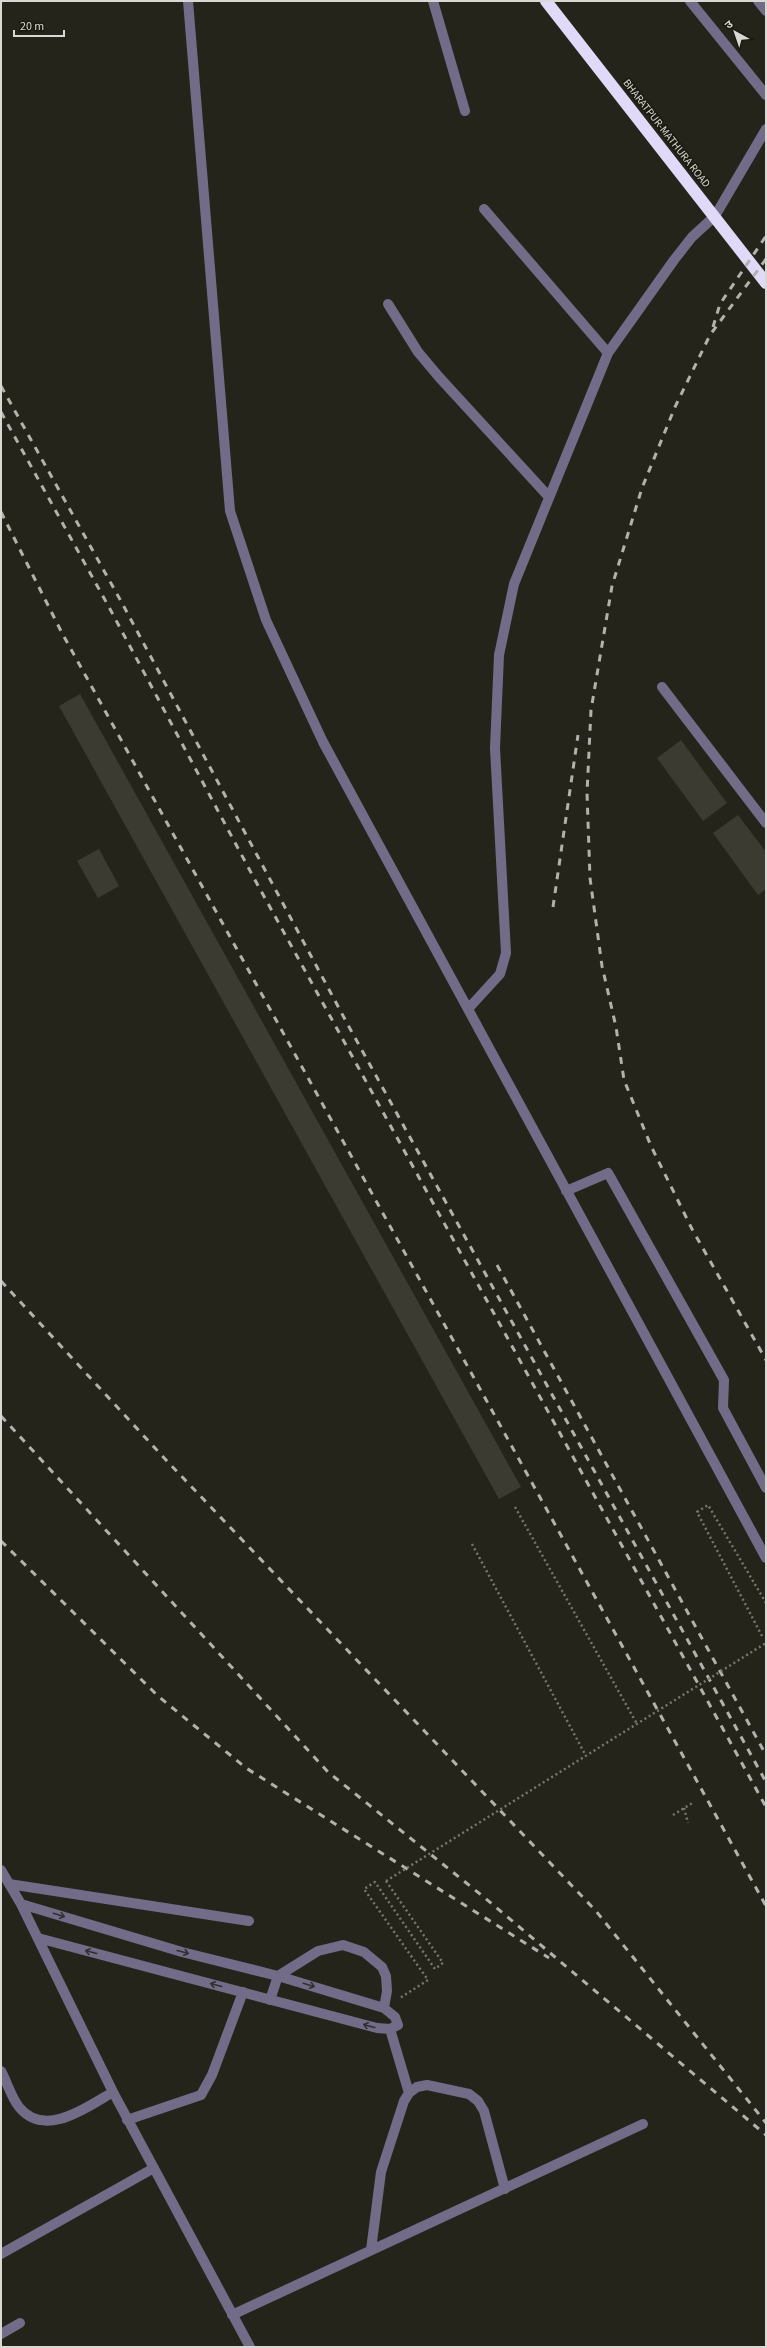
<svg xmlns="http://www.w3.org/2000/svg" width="767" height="2348" viewBox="0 0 767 2348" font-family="'Source Sans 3','Noto Sans Devanagari',sans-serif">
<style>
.building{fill:#3c3b31}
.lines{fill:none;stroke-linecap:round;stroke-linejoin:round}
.path{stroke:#78776f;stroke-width:2.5;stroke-dasharray:2 3;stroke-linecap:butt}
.minor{stroke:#736c89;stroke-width:10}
.highway{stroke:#e0d9f7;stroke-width:12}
.rail{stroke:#b2b1ab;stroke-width:3;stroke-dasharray:7 7;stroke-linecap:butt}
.path-bridge{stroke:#78776f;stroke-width:2.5;stroke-dasharray:2 3;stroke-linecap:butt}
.oneway{stroke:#322f30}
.labels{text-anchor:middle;stroke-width:3.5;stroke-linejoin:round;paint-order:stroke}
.street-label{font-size:11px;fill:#d9d8d2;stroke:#1c1b12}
</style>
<rect width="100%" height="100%" fill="#25241b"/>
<path class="building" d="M80,694L521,1487L499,1499L59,706Z
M681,740L727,803L703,821L657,758Z
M738,815L766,852V889L758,895L713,833Z
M99,849L119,886L98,898L77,861Z"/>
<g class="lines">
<path class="path" d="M515,1507L637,1724
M472,1544L586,1756
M762,1636L697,1512L708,1505L766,1603
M684,1808L688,1823
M673,1815L694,1802
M386,1881L443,1963L435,1969L375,1882L364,1889L428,1980L400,1998"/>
<path class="minor" d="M188,1L230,511L266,620L323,742L766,1558
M433,1L465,111
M690,1L766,95
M758,1L766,11
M484,209L608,353
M388,304L418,352L439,377L549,497
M662,687L766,823
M468,1009L500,974L506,953L495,748L499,655L514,584L608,353L674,260L692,237L715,216L766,129
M566,1191L608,1173L724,1380L723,1408L766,1488
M1,1870L21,1904L113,2092L250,2347
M9,1884L249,1921
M21,1904L182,1952L278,1976L384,2008L395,2017L398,2025L390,2029L377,2028L38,1938
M270,2000L278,1976L318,1951L343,1945L364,1952L382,1967L386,1976L387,1991L384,2008
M390,2029L409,2093
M1,2071C7,2082 11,2097 19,2107C45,2139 87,2107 113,2092
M127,2120L201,2095L212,2075L243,1992
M371,2250L381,2172L404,2101L409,2093L417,2087L427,2085L469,2094L478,2101L484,2111L505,2189
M1,2254L154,2168
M232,2315L643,2124
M1,2334L20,2323"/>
<path class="highway" d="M546,1L766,283"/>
<path class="rail" d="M766,259L710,335L675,407L642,488L612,586L591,710L587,793L590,878L602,966L616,1027L624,1080L651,1146L692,1229L766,1360
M713,327L720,304L766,236
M1,386L122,603L348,1025L766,1782
M1,412L110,609L255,880L766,1807
M1,512L62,633L766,1906
M553,907L578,735
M497,1265L766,1755
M1,1281L166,1460L596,1911L766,2123
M1,1416L328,1772L485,1898L766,2135
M1,1541L158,1696L246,1768L549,1958"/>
<path class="path-bridge" d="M386,1881L766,1643"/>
</g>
<defs><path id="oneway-shaft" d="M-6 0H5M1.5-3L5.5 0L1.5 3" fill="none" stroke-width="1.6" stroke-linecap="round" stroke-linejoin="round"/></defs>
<g class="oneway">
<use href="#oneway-shaft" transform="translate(59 1915) rotate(17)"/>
<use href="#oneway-shaft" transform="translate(91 1952) rotate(-165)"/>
<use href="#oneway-shaft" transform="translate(183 1952) rotate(15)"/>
<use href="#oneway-shaft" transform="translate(216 1985) rotate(-165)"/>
<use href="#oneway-shaft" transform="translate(309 1985) rotate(17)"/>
<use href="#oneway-shaft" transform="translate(369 2026) rotate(-165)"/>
</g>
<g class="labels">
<g class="street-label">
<text transform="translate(667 133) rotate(52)" y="4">BHARATPUR-MATHURA ROAD</text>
</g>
</g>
<rect width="767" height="2348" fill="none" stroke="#d9d8d2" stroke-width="4"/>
<g transform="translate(735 32) rotate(320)" stroke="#1c1b12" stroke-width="3" paint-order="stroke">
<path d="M0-3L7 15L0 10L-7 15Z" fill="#d9d8d2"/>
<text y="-6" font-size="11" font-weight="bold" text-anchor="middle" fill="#d9d8d2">उ</text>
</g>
<path d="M14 30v6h50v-6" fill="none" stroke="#d9d8d2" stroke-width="2"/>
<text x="20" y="30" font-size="12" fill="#d9d8d2" stroke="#1c1b12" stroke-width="3" paint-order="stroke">20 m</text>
</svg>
